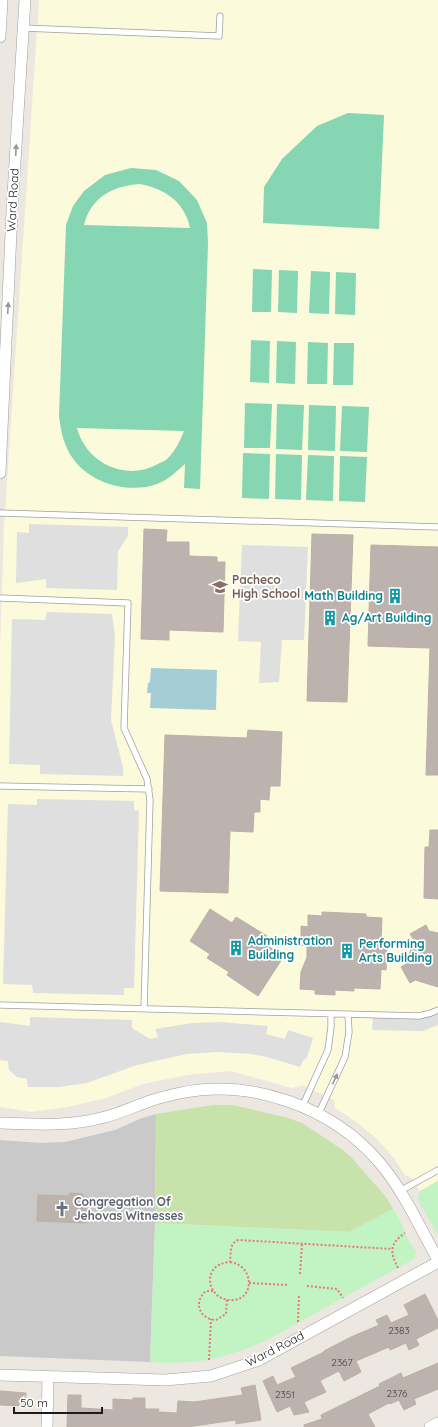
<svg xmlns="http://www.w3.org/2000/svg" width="438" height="1427" viewBox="0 0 438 1427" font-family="Quicksand,sans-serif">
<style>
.education{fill:#fbfadb}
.religious{fill:#c9c9c9}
.grass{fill:#c8e2ab}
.park{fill:#c1f3c3}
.pitch{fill:#86d5b3;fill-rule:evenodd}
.parking{fill:#dfdfdf}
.water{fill:#a5cdd6}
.building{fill:#bcb3af;stroke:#bcaea5}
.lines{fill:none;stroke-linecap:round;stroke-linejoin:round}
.service-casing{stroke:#9f9f9f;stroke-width:7}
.minor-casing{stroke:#9f9f9f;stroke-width:12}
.path{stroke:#ec7972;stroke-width:2;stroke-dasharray:2 2;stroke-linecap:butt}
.service{stroke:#fff;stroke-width:5.5}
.minor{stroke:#fff;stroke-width:11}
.oneway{fill:#989898}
.labels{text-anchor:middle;stroke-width:3.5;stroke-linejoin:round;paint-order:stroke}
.number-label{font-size:10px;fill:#434140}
.street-label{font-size:12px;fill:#1b1b1b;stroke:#fff}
.education-label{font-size:12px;font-weight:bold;fill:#785e54;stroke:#fff;text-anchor:start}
.culture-label{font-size:12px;font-weight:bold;fill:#0d838f;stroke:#fff;text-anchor:start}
.worship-label{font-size:12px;font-weight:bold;fill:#5b616d;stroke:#fff;text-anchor:start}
</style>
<rect width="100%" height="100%" fill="#ece8e1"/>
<path class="education" d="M39,0H438V1181L420,1191L411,1177L405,1175L393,1157L377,1139L355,1121L335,1108L334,1100L302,1085L292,1088L231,1071L187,1075L143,1084L106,1098L68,1107L31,1112L0,1107V648L4,526Z"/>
<path class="religious" d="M156,1114L155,1223L150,1362L0,1356V1140L41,1143L65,1142L115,1130L142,1118Z"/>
<path class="grass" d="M213,1105H233L288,1118L302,1123L343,1150L351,1157L387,1198L393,1209L349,1232L155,1223L156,1114Z"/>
<path class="park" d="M438,1181V1235L418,1200L420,1191Z
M393,1209L401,1222L407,1238L416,1251L415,1258L412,1260L267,1340C224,1359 197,1365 150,1362L155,1223L349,1232Z"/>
<path class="pitch" d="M348,113L384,115L379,229L263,223L264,187L282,159L317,126Z
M131,168L156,170L179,181L197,200L207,223L208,243L200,489L184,488L185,464C177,471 168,480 157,484C129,494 92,484 74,460C64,447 61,432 59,416L66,225L73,206L84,191L105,175ZM139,184C164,188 185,202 190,228L84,225C91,197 113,186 139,184ZM77,428L184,431C180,441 176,450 168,458C166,461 161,462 158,464C126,482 86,463 77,428Z
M253,269L272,270L271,312H252Z
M279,270L298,271L297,313L278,312Z
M311,271L330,272L329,314L309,313Z
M336,272L356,273L355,315L335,314Z
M251,340L270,341L269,383L250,382Z
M277,341L296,342L295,384L276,383Z
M308,342L328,343L327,384H307Z
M334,343H354L353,385H333Z
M245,403L272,404L270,448H244Z
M277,404L304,405L302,450L276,449Z
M309,405L336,406L335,451L308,450Z
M342,406L369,407L367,452L340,451Z
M243,453L270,454L269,499L242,498Z
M276,454L302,455L301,500L275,499Z
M308,455L334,456L333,501L306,500Z
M340,456L367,457L365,502L339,501Z"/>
<path class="parking" d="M29,524L128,527V536L118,551L117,590L46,588V579L16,583L17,532L29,533Z
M242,545L308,547L304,640H282L279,682L259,683L261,642L238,641Z
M47,612L112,614L115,636L111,720L123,767V776L40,774V765L9,764L12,619L45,620Z
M37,799L134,801V810L139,811L134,988H124V995L33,993L32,985L3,984L8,804L37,805Z
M438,1010V1025L423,1031L372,1030L373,1015L419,1016Z
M30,1017L132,1020V1028L150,1039L158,1037L155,1029L193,1023L220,1022L268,1026L266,1034L285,1039L288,1030L313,1038L306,1060L304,1059L300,1067L267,1057L250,1054L216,1052L187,1054L137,1065L87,1083L59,1087H28L27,1079L17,1077L9,1070L8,1061L0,1060V1022L30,1026Z"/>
<path class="water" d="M151,668L217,670L216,710L150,708L151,693H147L148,683L150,682Z"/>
<path class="building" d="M144,529L167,530L166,542H189V556L217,557V562H225L223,632L169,630V640L141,639Z
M312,534L353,535L347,702L307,701Z
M371,545L438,547V775H426L430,648L368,646Z
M248,730L282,732L280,786H270L269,800L260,799V812H254L253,832L230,831L228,893L160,891L165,735L247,738Z
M430,830H438V899L424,898L425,847H429Z
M210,909L232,923L236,917L267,936L263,943L284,956L258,996L227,975L229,972L207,958L210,954L190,941Z
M322,912L366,914V917L382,918L381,940H387L386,970L381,969L380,989L354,988V991L335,990V995L315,994V990L300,989L301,972L307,957V946L301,945V926L308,927V915L322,916Z
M426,925L429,931L438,933V987L415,980L410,983L401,967L406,964L414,940L410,934Z
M70,1193L83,1194V1197H87L86,1223L37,1221L38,1195L69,1196Z
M425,1294L438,1320V1328L416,1339L419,1345L409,1350L406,1343L390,1350L389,1347L356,1361L361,1372L344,1381L339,1371L323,1379L320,1381L326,1392L304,1402L309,1412L294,1415L290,1406L277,1412L263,1381L273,1376L277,1385L296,1377L291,1368L324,1352V1351L351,1337L379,1325L376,1320L387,1315L391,1323L409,1315L404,1305Z
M438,1363V1389L414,1399L416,1404L404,1410L399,1400L390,1404L389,1403L368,1414L375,1427H304V1425L322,1419L321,1415L380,1386L379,1384L401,1373L403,1378Z
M255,1385L261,1420L236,1424V1420L187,1427H67L68,1395H81V1408L113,1410V1399L133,1400V1398H145V1409H159L158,1412L177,1413L178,1401L194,1402L243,1395L241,1388Z
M0,1391L26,1393L25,1406L0,1405Z"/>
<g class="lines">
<g class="service-casing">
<path id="service" d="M23,28L219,36L220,16
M0,513L438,527
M0,598L128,603L124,728L147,779L150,800L144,1009
M0,786L149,789
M0,1005L419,1016L431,1013L438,1010
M302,1107L328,1050L331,1027V1014
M318,1115L345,1057L349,1032L348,1014
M400,1191L438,1170"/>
</g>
<g class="minor-casing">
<path id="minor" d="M0,37L2,0
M0,473L12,211L25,0
M0,1123C37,1124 69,1127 105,1117C121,1113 137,1105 153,1100C162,1097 171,1095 180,1093C251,1078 332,1107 379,1162C404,1191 420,1228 438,1260
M0,1375L165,1380L211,1376L259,1360L438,1262
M47,1427L48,1376
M430,1427L438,1423"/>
</g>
<path class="path" d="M230,1262C255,1266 254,1298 234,1300C207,1303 199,1264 230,1262C231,1254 229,1242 239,1240L392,1249
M398,1268C390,1252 389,1244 405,1233
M300,1274L302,1244
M249,1283L288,1285
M307,1286L337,1289L343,1298
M213,1291H206C193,1302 199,1319 216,1320L226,1314L227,1300
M298,1322L299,1295
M209,1360L211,1319"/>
<use href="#service" class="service"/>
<use href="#minor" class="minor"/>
</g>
<defs><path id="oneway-solid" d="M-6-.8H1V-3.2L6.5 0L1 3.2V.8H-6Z"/></defs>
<g class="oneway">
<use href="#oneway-solid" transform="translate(16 150) rotate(-87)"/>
<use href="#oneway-solid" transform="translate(8 308) rotate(-87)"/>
<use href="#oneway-solid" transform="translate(335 1079) rotate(-65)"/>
</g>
<defs>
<g id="school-bare" transform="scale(1.2)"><path d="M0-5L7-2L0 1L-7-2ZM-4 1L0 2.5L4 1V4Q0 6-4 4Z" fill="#8d6e63" stroke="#fff" stroke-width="2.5" paint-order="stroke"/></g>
<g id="building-bare" transform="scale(1.2)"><path d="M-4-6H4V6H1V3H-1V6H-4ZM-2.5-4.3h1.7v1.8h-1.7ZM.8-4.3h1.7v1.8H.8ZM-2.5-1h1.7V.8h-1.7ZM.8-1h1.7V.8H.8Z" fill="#0f9aa8" stroke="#fff" stroke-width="2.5" paint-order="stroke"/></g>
<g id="church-bare" transform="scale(1.2)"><path d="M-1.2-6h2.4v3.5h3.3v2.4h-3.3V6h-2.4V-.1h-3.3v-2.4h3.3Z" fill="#6b7280" stroke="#fff" stroke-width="2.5" paint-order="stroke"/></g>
</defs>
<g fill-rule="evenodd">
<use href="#school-bare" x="220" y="587"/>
<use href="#building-bare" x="395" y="596"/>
<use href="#building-bare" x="330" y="618"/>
<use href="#building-bare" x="236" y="948"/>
<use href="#building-bare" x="347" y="951"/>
<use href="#church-bare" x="62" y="1209"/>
</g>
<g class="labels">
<g class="number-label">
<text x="399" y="1334">2383</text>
<text x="342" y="1366">2367</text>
<text x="397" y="1397">2376</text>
<text x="285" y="1398">2351</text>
</g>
<g class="street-label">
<text transform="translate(13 200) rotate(-87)" y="4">Ward Road</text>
<text transform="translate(275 1349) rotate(-27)" y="4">Ward Road</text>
</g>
<g class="education-label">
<text x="232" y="584">Pacheco<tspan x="232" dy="14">High School</tspan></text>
</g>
<g class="culture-label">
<text x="383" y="600" text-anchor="end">Math Building</text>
<text x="342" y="622">Ag/Art Building</text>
<text x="248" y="945">Administration<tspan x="248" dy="14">Building</tspan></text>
<text x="359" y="948">Performing<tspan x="359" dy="14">Arts Building</tspan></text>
</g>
<g class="worship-label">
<text x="74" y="1206">Congregation Of<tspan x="74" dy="14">Jehovas Witnesses</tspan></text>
</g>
</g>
<path d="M14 1407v6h88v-6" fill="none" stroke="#1b1b1b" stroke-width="2"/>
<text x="20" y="1407" font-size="12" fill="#1b1b1b" stroke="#ffffff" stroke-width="3" paint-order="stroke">50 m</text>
</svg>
